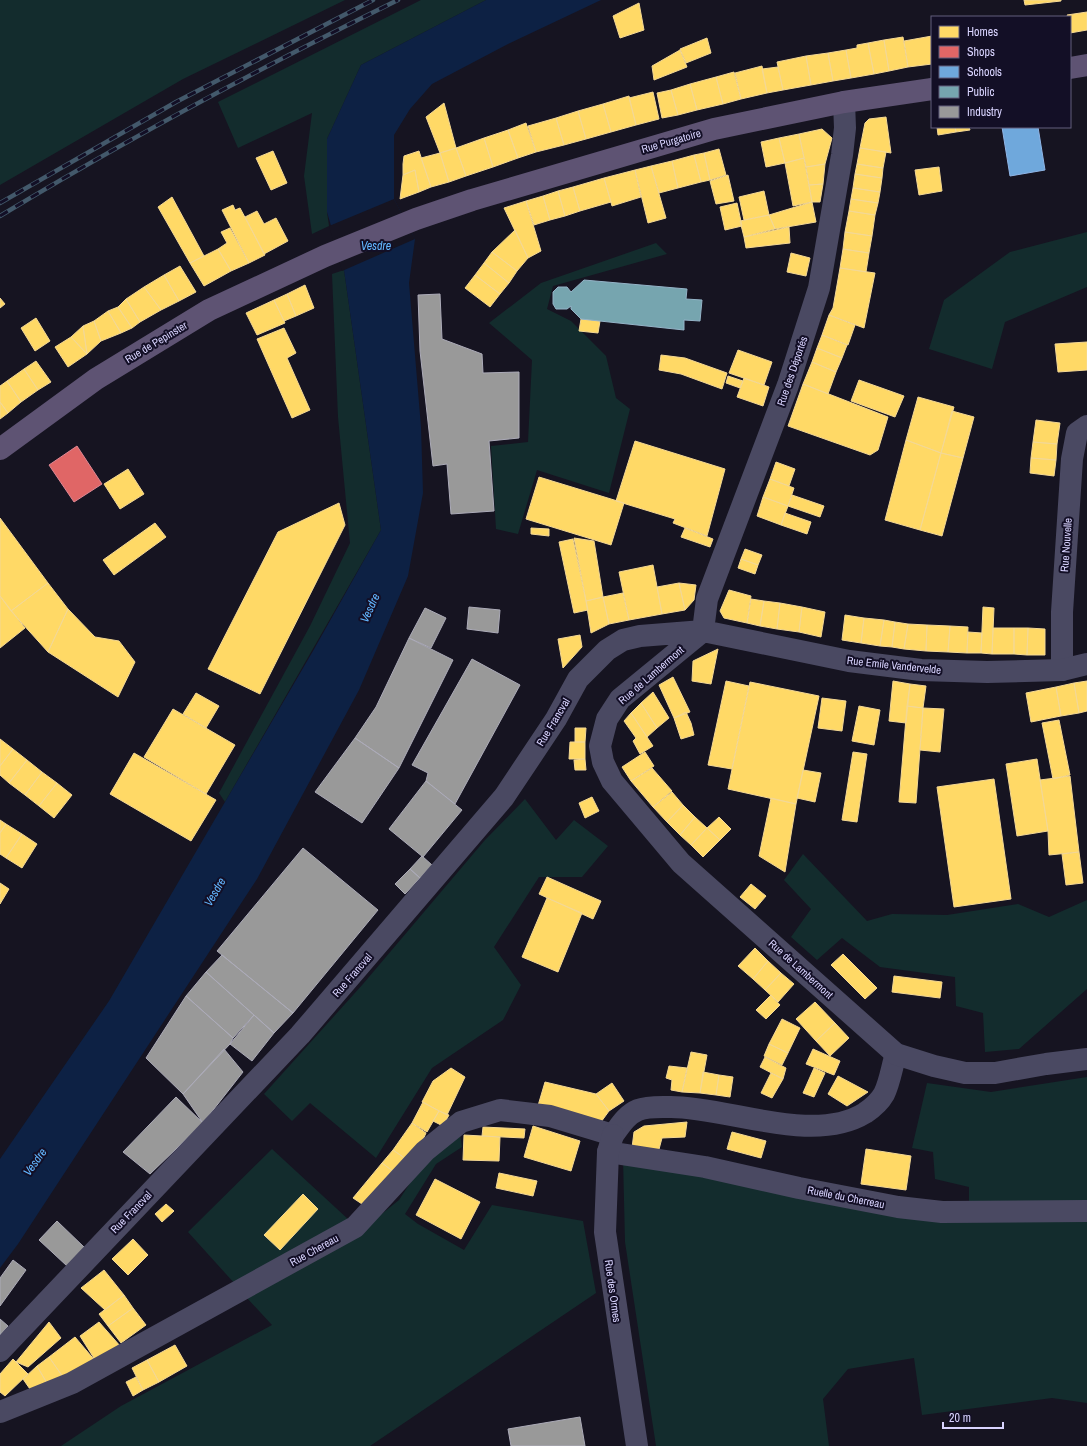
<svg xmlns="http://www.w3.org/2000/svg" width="1087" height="1446" viewBox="0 0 1087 1446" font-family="'Archivo Narrow',sans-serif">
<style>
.green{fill:#132c2d}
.water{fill:#0d2144}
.pier{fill:#161421}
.homes{fill:#ffd966;stroke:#f4d894}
.shops{fill:#e06666;stroke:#de8794}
.schools{fill:#6fa8dc;stroke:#8fb5e6}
.public{fill:#76a5af;stroke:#94b3c7}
.industry{fill:#999;stroke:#acabb8}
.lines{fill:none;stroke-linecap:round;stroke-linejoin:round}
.minor{stroke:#4a4962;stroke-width:22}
.tertiary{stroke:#4a4962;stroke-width:22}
.primary{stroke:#5e5373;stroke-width:22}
.rail-casing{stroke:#43596b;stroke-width:4.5}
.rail{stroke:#130f26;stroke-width:3;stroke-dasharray:9;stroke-linecap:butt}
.labels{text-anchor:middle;stroke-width:4;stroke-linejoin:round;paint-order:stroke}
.street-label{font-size:11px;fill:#d9d4ff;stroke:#130f26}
.water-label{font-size:12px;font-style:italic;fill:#62b6ff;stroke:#130f26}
</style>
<rect width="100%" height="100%" fill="#161421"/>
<path class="green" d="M0,0H345L183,79L0,185Z
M421,0H486L361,65L327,139V212L329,226L312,234L304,176L312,113L238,148L218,102Z
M1087,232V287L1005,322L992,369L929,349L944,300L1010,252Z
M656,243L667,254L553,286L547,309L571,321L606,356L616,398L630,409L609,493L537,470L518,534L496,529L491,446L528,442L532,360L489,323L541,283Z
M344,270L381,530L225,802L219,793L310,626L350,543L338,417L332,274Z
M525,799L556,840L574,820L608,846L582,877H539L494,947L521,985L503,1020L432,1068L376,1158L310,1103L292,1121L264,1094L363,984L485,840Z
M803,854L867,921L892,914L947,915L1018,904L1049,917L1087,900V989L1019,1049L985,1052L983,1013L956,1006L955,977L880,967L842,938L817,960L791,937L811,909L784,880Z
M1087,1077V1206L969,1205V1187L935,1179L933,1152L912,1148L927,1083L991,1092Z
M460,1134L462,1147L436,1164L405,1214L418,1224L464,1250L492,1205L583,1221L596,1293L370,1446H61L121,1406L272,1325L246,1297L342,1246L399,1200L427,1157Z
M272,1149L349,1220L235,1284L188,1232Z
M623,1158L807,1198L1087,1220V1403L1052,1398L922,1415L914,1358L848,1369L823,1399L829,1446H656L625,1242Z"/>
<path class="water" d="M486,0H601L508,44L432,84L410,109L394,135V199L415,239L409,283L421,427L423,493L408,576L359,690L257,879L18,1244L0,1268V1159L109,1001L313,651L381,530L344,270L327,212V139L361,65Z"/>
<path class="pier" d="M394,199L415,239L342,271L329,226Z"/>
<path class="homes" d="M1024,0H1061V1L1025,5Z
M639,3L644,30L620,38L613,16Z
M1087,12V30L1070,33V17H1068L1067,15Z
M932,36V64L908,67L904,41Z
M903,37L908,67L889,71L884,40Z
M707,38L711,53L686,63L680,49Z
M884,40L889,71L874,74L868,43Z
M868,43L874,74L851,78L846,50L857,48V45Z
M680,50L687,67L654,80L652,66Z
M846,50L851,78L833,81L828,53Z
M828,53L833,81L811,85L806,56Z
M806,56L811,85L783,90L777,62Z
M762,66L767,93L741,99L735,73Z
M778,67L783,90L767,93L762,69Z
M734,72L741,99L723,104L716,77Z
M716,77L723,104L697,110L690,84Z
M690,84L697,110L678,115L671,90Z
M671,90L678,115L662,118L657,93Z
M653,92L659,119L636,125L629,98Z
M629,96L636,125L611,132L603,104Z
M444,103L456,148L440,153L426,117Z
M603,104L611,132L586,139L578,111Z
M578,111L586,139L564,145L556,118Z
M886,117L891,153L860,148L865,123L869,119Z
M556,118L564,145L536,152L528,126Z
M526,123L536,152L518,158L508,130Z
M937,127H955L956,132L938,135Z
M955,127H969L970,130L956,132Z
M822,129L832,138L825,164L806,167L799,134Z
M508,130L518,158L493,167L484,138Z
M799,134L804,158L785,163L779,138Z
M484,138L493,167L466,176L456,148Z
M779,138L785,163L766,167L761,142Z
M456,148L466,176L449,182L440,153Z
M860,148L886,152L883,168L857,164Z
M719,149L726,175L710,180L704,153Z
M273,151L287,183L271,190L256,158Z
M419,151L431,187L419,192L415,170L403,175V164L404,156Z
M440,153L449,182L431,187L421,158Z
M704,153L710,180L701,182L694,155Z
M694,155L701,182L678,188L672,161Z
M804,158L812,202L793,206L785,163Z
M672,161L678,188L659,193L651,166Z
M825,164L823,184L809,185L806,167Z
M857,164L883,168L882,178L855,174Z
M651,166L666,218L648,223L635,170Z
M939,167L942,191L919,195L915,170Z
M415,170L419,192L400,199L403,175Z
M635,170L641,197L612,206L604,178Z
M855,174L882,178L880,192L853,188Z
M728,175L734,201L716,204L710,181Z
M604,178L611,202L580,211L573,187Z
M823,184L820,202H812L809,185Z
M573,187L580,211L565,216L558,191Z
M853,188L880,192L878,203L851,199Z
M558,191L565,216L550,220L543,196Z
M764,191L769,215L744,220L739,197Z
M543,196L550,220L534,225L526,201Z
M172,197L204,256L190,263L158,207Z
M851,199L878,203L875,215L849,211Z
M526,201L541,251L528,258L504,208Z
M812,202L816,222L775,229L769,215Z
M737,203L742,226L725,230L720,207Z
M233,205L235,210L240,208L265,255L249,263L222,210Z
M257,211L264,224L276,218L288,241L264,254L245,217Z
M849,211L875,215L872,236L845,232Z
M769,215L775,229L744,237L740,221Z
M789,227L790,243L746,248L744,237Z
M230,228L249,263L231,271L218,249L227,243L221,232Z
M515,230L528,258L517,271L492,252Z
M845,232L872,236L869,253L843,249Z
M218,249L231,271L204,286L190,263Z
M843,249L869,253L866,272L840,268Z
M492,252L517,271L509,283L484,263Z
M791,253L810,258L806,276L787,272Z
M484,263L509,283L500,294L475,275Z
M180,266L196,292L179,301L164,275Z
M840,268L875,273L864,328L829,315L833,308Z
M164,275L179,301L161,310L144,287Z
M475,275L500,294L490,307L465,288Z
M305,285L314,308L296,316L287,294Z
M144,287L161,310L140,322L126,299Z
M287,294L296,316L284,321L274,300Z
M0,298L5,304L0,308Z
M126,299L140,322L132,328L118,307Z
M274,300L285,323L257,335L246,313Z
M118,307L132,328L121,333L108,311Z
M108,311L121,333L101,341L94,321Z
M829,315L855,325L848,345L822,335Z
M36,318L50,341L35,351L21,328Z
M581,319L600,321L598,333L579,331Z
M94,321L101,341L87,354L83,326Z
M83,326L87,354L71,337Z
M284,328L296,353L287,358L310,410L292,418L257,339Z
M822,335L847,345L842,358L817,348Z
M71,337L87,354L68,367L55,347Z
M1087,342V370L1058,372L1055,344Z
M817,348L842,358L836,372L812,362Z
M738,350L772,362L764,385L729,373Z
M661,355L685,358L727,373L722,389L681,374L659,370Z
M36,361L51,382L38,390L24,369Z
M812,362L836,372L828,394L803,384Z
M24,369L38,390L21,402L7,381Z
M728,376L743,381L740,388L726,383Z
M744,378L769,387L763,406L737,397Z
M859,380L904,396L895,417L851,401Z
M7,381L21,402L8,413L0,402V386Z
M803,384L888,417L878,450L870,455L788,426Z
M918,397L954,407L941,453L906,440Z
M0,402L8,413L0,419Z
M952,411L974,417L963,458L941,453Z
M1036,420L1060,423L1057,444L1033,442Z
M906,440L941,453L920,530L885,520Z
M635,441L725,469L707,536L673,523L675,519L616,501Z
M1033,442L1057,444L1056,460L1031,458Z
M941,453L963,458L942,536L920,530Z
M1031,458L1056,460L1054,476L1030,473Z
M776,462L795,469L789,486L770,479Z
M128,469L144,494L120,509L104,484Z
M539,477L624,503L611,545L526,519Z
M770,479L794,488L788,506L763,497Z
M792,495L824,506L820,517L788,506Z
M763,497L788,506L781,525L757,516Z
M339,503L345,525L260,694L208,669L278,532Z
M785,513L811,522L807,534L781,525Z
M0,518L48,583L11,611L0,596Z
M155,523L166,537L114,575L103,560Z
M531,528L549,529V536L531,534Z
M685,528L713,539L710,547L681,537Z
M574,538L594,541L603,597L586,601Z
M573,539L588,610L574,613L559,542Z
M745,549L762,555L758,565L741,559Z
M741,559L758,565L755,574L738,568Z
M653,565L662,614L629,620L619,572Z
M48,583L68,609L48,652L11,611Z
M679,583L685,610L662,614L657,587Z
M679,583L696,585L694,600L685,610Z
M729,590L751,596L747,623L724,618L720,611Z
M623,593L629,620L609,624L603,597Z
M0,596L25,628L0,648Z
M603,597L609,624L591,633L586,601Z
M751,599L764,601L760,626L747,623Z
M764,601L780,603L777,629L760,626Z
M780,603L802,607L799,632L777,629Z
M802,607L825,612L821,637L799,632Z
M983,607L994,608L992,654L981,653Z
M68,609L95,637L119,641L135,662L118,697L48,652Z
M845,615L864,618L861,643L842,640Z
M864,618L884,620L880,646L861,643Z
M884,620L895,622L892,647L880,646Z
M895,622L908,624L904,649L892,647Z
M908,624L927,625L926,651L904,649Z
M927,625L950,626L948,652L926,651Z
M950,626L968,627L967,653L948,652Z
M993,628H1014V654H992Z
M1014,628H1028L1027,655L1014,654Z
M1028,628L1045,629V655H1027Z
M968,632L982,633L981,653H967Z
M580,635L582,647L563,668L558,639Z
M718,649L711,684L692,681L693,661Z
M673,677L690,712L674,718L659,685Z
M726,681L749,686L732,769L708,765Z
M893,681L910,684L906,723L889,721Z
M1087,681V711L1079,713L1074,683Z
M750,682L819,696L796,804L728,789Z
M1074,683L1079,713L1061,716L1056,687Z
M910,684L926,686L923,708L907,706Z
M1056,687L1061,716L1031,722L1026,693Z
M653,692L669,718L657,728L641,703Z
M196,693L219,706L206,728L183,714Z
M822,698L846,701L842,731L818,728Z
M641,703L657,728L647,737L631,713Z
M859,706L880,710L874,745L852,741Z
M907,706L923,708L916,803L899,802Z
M923,708L944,709L940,752L920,750Z
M173,709L235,745L206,794L144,757Z
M686,712L691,723L694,735L681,739L674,718Z
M631,713L653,746L640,754L633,741L636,738L624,721Z
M1059,720L1070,775L1053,779L1042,723Z
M575,728H586L585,742H575Z
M0,739L13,749L0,766Z
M570,742H585V759H569Z
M13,749L27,760L9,783L0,775V766Z
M645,752L654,766L631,781L622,767Z
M853,752L867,754L857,822L842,820Z
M134,753L216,800L191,841L110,794Z
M585,759L586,770H575L574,760Z
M1037,759L1048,831L1017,836L1006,764Z
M27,760L42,772L25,795L9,783Z
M652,768L672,791L653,807L631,781Z
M803,770L821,773L815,802L797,798Z
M42,772L57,783L39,806L25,795Z
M1070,776L1079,852L1049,855L1048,831L1040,780Z
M994,779L1011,899L954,907L937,787Z
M57,783L72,795L54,818L39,806Z
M672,792L683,805L667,822L653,807Z
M592,797L599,811L585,818L579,803Z
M771,798L796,804L785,872L759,856Z
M683,805L695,817L680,835L667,822Z
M695,817L707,828L691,845L680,835Z
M719,817L731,829L720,840L707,828Z
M0,820L6,824L0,833Z
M6,824L22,834L6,858L0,854V833Z
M707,828L720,840L703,857L691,845Z
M22,834L37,844L22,868L6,858Z
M1079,852L1083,883L1066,885L1062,854Z
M547,877L601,901L593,919L539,894Z
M0,883L9,889L0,904Z
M751,884L766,896L755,909L740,897Z
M547,898L582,913L558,972L522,957Z
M755,948L768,961L753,979L738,966Z
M843,954L877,988L865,999L831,965Z
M768,961L781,973L765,990L753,979Z
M781,973L794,984L778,1002L765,990Z
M894,976L942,982L940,998L892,992Z
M771,995L780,1005L766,1019L756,1010Z
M815,1002L835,1023L816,1041L796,1019Z
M782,1019L800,1028L788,1053L769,1044Z
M835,1023L849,1038L830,1056L816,1041Z
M769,1044L788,1053L782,1065L764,1056Z
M813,1049L840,1061L834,1075L806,1064Z
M691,1052L707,1055L700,1093L682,1092Z
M765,1057L786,1068L783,1079L760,1067Z
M669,1066L687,1068L682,1092L671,1090L672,1080L666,1078Z
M451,1068L465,1077L447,1115L422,1102L433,1081Z
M814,1068L825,1073L814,1097L803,1093Z
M703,1072L719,1075L716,1095L700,1093Z
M771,1073L783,1079L772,1098L761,1093Z
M719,1075L733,1077L730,1097L716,1095Z
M838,1076L868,1092L847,1106L828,1094Z
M545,1082L596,1094L609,1111L601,1122L537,1109Z
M612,1083L624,1101L609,1111L596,1094Z
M423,1102L439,1111L427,1132L412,1123Z
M439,1111L449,1115L443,1126L433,1121Z
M687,1122L685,1137L662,1138L658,1153L632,1148L634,1132L644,1126Z
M412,1123L426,1133L421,1144L406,1159L393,1150Z
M533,1126L580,1141L571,1171L524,1157Z
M483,1127L525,1129L524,1138L482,1136Z
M732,1132L766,1141L761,1158L727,1149Z
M464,1135L500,1137L499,1161L463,1160Z
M866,1149L911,1156L906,1190L861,1184Z
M393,1150L406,1159L394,1172L382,1163Z
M382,1163L394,1172L365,1206L353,1198Z
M499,1173L537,1181L533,1196L496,1188Z
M435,1179L480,1202L461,1239L416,1215Z
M303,1194L318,1209L280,1250L264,1235Z
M166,1204L174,1211L162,1222L155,1214Z
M133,1239L148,1255L128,1275L112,1259Z
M104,1270L124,1295L105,1310L81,1288Z
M124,1295L133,1308L108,1326L99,1314Z
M133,1308L146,1325L121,1343L108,1326Z
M49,1322L61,1338L28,1367L16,1362Z
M99,1322L121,1347L97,1363L80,1336Z
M75,1337L97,1363L63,1377L49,1357Z
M175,1345L187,1366L159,1382L147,1360Z
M49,1357L63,1377L48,1385L37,1366Z
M13,1359L28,1374L5,1396L0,1392V1374Z
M147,1360L159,1382L143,1390L132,1368Z
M37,1366L48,1385L32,1392L23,1379Z
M136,1377L143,1390L133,1396L126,1382Z"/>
<path class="shops" d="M77,446L102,484L74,502L49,465Z"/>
<path class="schools" d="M1002,127H1038L1045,170L1010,176Z"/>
<path class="public" d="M584,280L687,289L686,299L702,300L700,321L684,320V330L581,319L571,309V306L567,309H556L553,304V292L558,287H567L571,292Z"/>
<path class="industry" d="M440,294L442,339L482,354L483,373L519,372V438L489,441L494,511L451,514L447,464L433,466L420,351L418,295Z
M469,607L500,610L498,633L467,629Z
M425,608L446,618L431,648L409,638Z
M409,638L453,660L399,768L355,738L376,707Z
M472,659L520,685L455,804L426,781L428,773L412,765Z
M355,738L399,768L362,823L315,792Z
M426,781L462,810L423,857L389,829Z
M303,848L378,910L293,1013L217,951Z
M422,856L432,865L420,878L410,869Z
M410,869L420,878L405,894L395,884Z
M222,955L293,1013L274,1033L206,972Z
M206,972L254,1015L233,1038L186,996Z
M186,996L233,1038L230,1044L183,1094L146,1058Z
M254,1015L274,1033L252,1061L230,1044Z
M224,1049L243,1072L203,1123L183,1094Z
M176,1097L203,1123L150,1174L123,1152Z
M57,1221L85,1248L67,1266L39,1240Z
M13,1260L26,1270L0,1306V1278Z
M0,1319L8,1326L0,1335Z
M580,1417L585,1446H511L508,1429Z"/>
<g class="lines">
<path class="minor" d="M1062,670V612L1072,459L1077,433L1087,426
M608,1152L705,1167L799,1188L898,1207L942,1212L1087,1211
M0,1412L72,1383L355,1227L425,1151L461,1122L500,1110L550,1116L613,1135C620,1126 626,1115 638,1110C648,1106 661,1107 671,1107C728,1107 813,1145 865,1113C871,1109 880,1101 884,1094C890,1082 892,1066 896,1054"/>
<path class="tertiary" d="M703,631L620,699L607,719L600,746L603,762L612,781L681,863L896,1054L934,1066L965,1073H995L1046,1064L1087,1059
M703,631L707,599L788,385L819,288L842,155L845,128L844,102
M613,1135L608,1152L605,1232L637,1446
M0,1351L300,1035L504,797L556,719L578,679L607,650L623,640L640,636L703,631L849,661L921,670L987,672L1062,670L1087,664"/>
<path class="primary" d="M1070,68L1087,65
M0,449L96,379L209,310L325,256L416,219L472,200L714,129L844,102L932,89"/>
<g class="rail-casing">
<path id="rail" d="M0,203L176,102L373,0
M0,216C129,138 262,67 398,0"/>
</g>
<use href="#rail" class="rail"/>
</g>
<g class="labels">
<g class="street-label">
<text transform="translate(671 141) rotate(-16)" y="4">Rue Purgatoire</text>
<text transform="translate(156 342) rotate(-31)" y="4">Rue de Pepinster</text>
<text transform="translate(792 371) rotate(-71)" y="4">Rue des Déportés</text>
<text transform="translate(1066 545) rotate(-86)" y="4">Rue Nouvelle</text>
<text transform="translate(894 665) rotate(6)" y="4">Rue Emile Vandervelde</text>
<text transform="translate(651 675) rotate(-41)" y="4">Rue de Lambermont</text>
<text transform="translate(553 722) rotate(-59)" y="4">Rue Francval</text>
<text transform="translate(801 969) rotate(42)" y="4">Rue de Lambermont</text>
<text transform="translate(352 975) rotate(-49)" y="4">Rue Francval</text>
<text transform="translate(846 1197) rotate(11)" y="4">Ruelle du Cherreau</text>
<text transform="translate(131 1212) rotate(-46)" y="4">Rue Francval</text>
<text transform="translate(314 1250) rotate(-29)" y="4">Rue Chereau</text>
<text transform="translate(613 1291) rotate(82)" y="4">Rue des Ormes</text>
</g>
<g class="water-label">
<text x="376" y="250">Vesdre</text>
<text transform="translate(370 608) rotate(-65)" y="4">Vesdre</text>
<text transform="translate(215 892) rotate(-60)" y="4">Vesdre</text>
<text transform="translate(35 1162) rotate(-54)" y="4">Vesdre</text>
</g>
</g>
<rect x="931" y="16" width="140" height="112" fill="#130f26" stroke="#625e7d"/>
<rect x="939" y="26" width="20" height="12" fill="#ffd966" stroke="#625e7d"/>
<text x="967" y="36" font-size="12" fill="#d9d4ff">Homes</text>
<rect x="939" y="46" width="20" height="12" fill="#e06666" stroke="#625e7d"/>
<text x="967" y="56" font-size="12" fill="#d9d4ff">Shops</text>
<rect x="939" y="66" width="20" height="12" fill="#6fa8dc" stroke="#625e7d"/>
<text x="967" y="76" font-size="12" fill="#d9d4ff">Schools</text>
<rect x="939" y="86" width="20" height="12" fill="#76a5af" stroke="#625e7d"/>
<text x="967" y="96" font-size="12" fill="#d9d4ff">Public</text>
<rect x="939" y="106" width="20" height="12" fill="#999999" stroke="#625e7d"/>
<text x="967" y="116" font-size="12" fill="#d9d4ff">Industry</text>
<path d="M943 1422v6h60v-6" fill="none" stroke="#d9d4ff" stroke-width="2"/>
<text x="949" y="1422" font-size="12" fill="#d9d4ff" stroke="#130f26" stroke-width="3" paint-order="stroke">20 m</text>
</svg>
